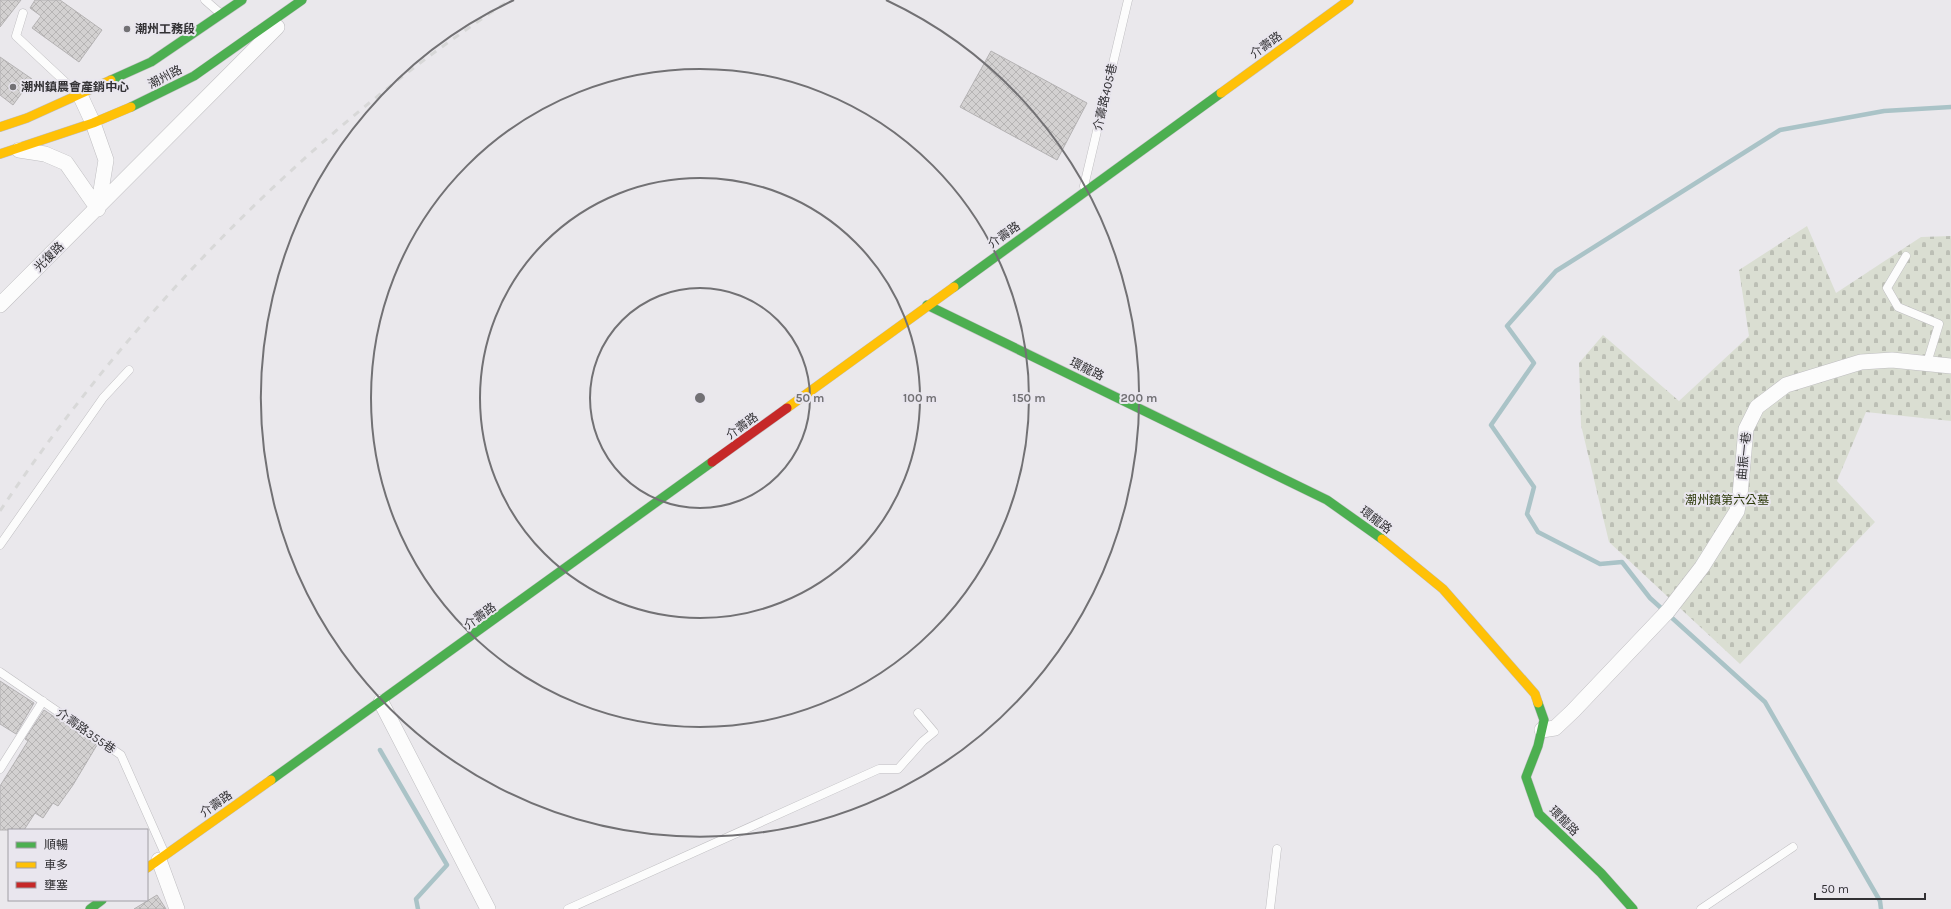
<svg xmlns="http://www.w3.org/2000/svg" width="1951" height="909" viewBox="0 0 1951 909" font-family="Karla,'Noto Sans TC',sans-serif">
<style>
.cemetery{fill:url(#cemetery-stones)}
.lines{fill:none;stroke-linecap:round;stroke-linejoin:round}
.stream{stroke:#aac3c7;stroke-width:4.5}
.building{fill:url(#building-cross-hatch);stroke:#b4b2b3}
.lane-casing{stroke:#bfbec1;stroke-width:9}
.street-casing{stroke:#bfbec1;stroke-width:16}
.fast-casing{stroke:#bfbec1;stroke-width:10}
.slow-casing{stroke:#bfbec1;stroke-width:10}
.jam-casing{stroke:#bfbec1;stroke-width:10}
.lane{stroke:#fcfcfc;stroke-width:8}
.street{stroke:#fcfcfc;stroke-width:15}
.fast{stroke:#4caf50;stroke-width:9}
.slow{stroke:#ffc107;stroke-width:9}
.jam{stroke:#c62828;stroke-width:9}
.rail{stroke:#d8d8d8;stroke-width:3;stroke-dasharray:7 7;stroke-linecap:butt}
.ring{fill:none;stroke:#727174;stroke-width:2}
.poi-dot{fill:#727174;stroke:#e9e6ee;stroke-width:1.5}
.labels{text-anchor:middle;stroke-width:4;stroke-linejoin:round;paint-order:stroke}
.poi-label{font-size:12px;font-weight:bold;fill:#323134;stroke:#e9e6ee;text-anchor:start}
.street-label{font-size:12px;fill:#323134;stroke:#e9e6ee}
.park-label{font-size:12px;fill:#2b3809;stroke:#e9e6ee}
.centre{fill:#727174;stroke:#e9e6ee;stroke-width:2}
.ring-label{font-size:12px;text-anchor:middle;font-weight:bold;fill:#727174;stroke:#e9e6ee;stroke-width:4;stroke-linejoin:round;paint-order:stroke}
</style>
<defs>
<pattern id="cemetery-stones" width="16" height="16" patternUnits="userSpaceOnUse"><rect width="16" height="16" fill="#daded2"/><path d="M2 7V4a2 2 0 0 1 4 0v3zM10 15v-3a2 2 0 0 1 4 0v3z" fill="#bcbfb5"/></pattern>
<pattern id="building-cross-hatch" width="8" height="8" patternUnits="userSpaceOnUse"><rect width="8" height="8" fill="#d3d1d1"/><path d="M0 0l8 8M0 8l8-8" fill="none" stroke="#b6b4b4"/></pattern>
</defs>
<rect width="100%" height="100%" fill="#eae8ec"/>
<path class="cemetery" d="M1807,226L1836,293L1921,237L1951,236V421L1866,412L1837,481L1875,522L1740,664L1609,542L1581,425L1579,363L1603,335L1679,401L1749,336L1739,270Z"/>
<g class="lines">
<path class="stream" d="M380,750L447,865L416,899L418,909
M1881,909L1880,901L1765,702L1650,598L1622,562L1600,564L1538,532L1527,514L1534,487L1491,425L1534,363L1507,326L1556,271L1780,130L1884,111L1951,107"/>
</g>
<path class="building" d="M0,0H21L0,27Z
M35,0H60L102,30L79,62L32,28L41,16L30,8Z
M991,51L1087,103L1057,160L960,107Z
M0,57L32,79L13,105L0,95Z
M0,681L34,703L16,734L0,724Z
M44,710L97,745L73,785L58,806L53,803L43,818L35,813L24,830H0V786L28,741L25,739Z
M157,895L166,909H134Z"/>
<g class="lines">
<g class="lane-casing">
<path id="lane" d="M205,0L221,14
M23,13L16,36L77,93
M1084,186L1128,0
M1906,256L1887,288L1898,307L1939,324L1927,363
M0,545L103,398L129,370
M0,672L121,755L165,854
M0,769L43,701
M568,909L879,769H898L923,741L934,732L918,713
M1270,909L1277,849
M1701,909L1793,847"/>
</g>
<g class="street-casing">
<path id="street" d="M80,95L93,123L106,160L98,209
M19,150L45,154L66,163L98,209
M0,305L277,27
M381,702L488,909
M1542,730L1555,728L1573,711L1668,611L1702,567L1737,511L1740,495L1746,429L1757,407L1786,385L1861,362L1892,360L1951,366
M159,860L177,909"/>
</g>
<g class="fast-casing">
<path id="fast" d="M111,80L151,62L242,0
M131,107L194,76L302,0
M954,287L1221,93
M927,305L1327,500L1382,539
M1538,703L1544,720L1538,746L1526,777L1539,814L1601,873L1633,909
M271,780L712,462
M90,909L102,900"/>
</g>
<g class="slow-casing">
<path id="slow" d="M1221,93L1349,0
M0,127L27,118L111,80
M0,154L93,123L131,107
M787,408L954,287
M1382,539L1443,589L1535,694L1538,703
M147,868L271,780"/>
</g>
<g class="jam-casing">
<path id="jam" d="M712,462L787,408"/>
</g>
<use href="#lane" class="lane"/>
<use href="#street" class="street"/>
<use href="#fast" class="fast"/>
<use href="#slow" class="slow"/>
<use href="#jam" class="jam"/>
<path class="rail" d="M0,511C132,313 310,130 510,0"/>
</g>
<g class="ring">
<circle cx="700" cy="398" r="110"/>
<circle cx="700" cy="398" r="220"/>
<circle cx="700" cy="398" r="329"/>
<path d="M886 0A439 439 0 1 1 514 0"/>
</g>
<g class="poi-dot">
<circle cx="127" cy="29" r="4"/>
<circle cx="13" cy="87" r="4"/>
</g>
<g class="labels">
<g class="poi-label">
<text x="135" y="33">潮州工務段</text>
<text x="21" y="91">潮州鎮農會產銷中心</text>
</g>
<g class="street-label">
<text transform="translate(1266 45) rotate(-36)" y="4">介壽路</text>
<text transform="translate(165 77) rotate(-27)" y="4">潮州路</text>
<text transform="translate(1105 97) rotate(-77)" y="4">介壽路405巷</text>
<text transform="translate(1004 235) rotate(-35)" y="4">介壽路</text>
<text transform="translate(49 257) rotate(-45)" y="4">光復路</text>
<text transform="translate(1087 369) rotate(26)" y="4">環龍路</text>
<text transform="translate(742 426) rotate(-36)" y="4">介壽路</text>
<text transform="translate(1744 456) rotate(-84)" y="4">曲振一巷</text>
<text transform="translate(1376 520) rotate(37)" y="4">環龍路</text>
<text transform="translate(480 616) rotate(-36)" y="4">介壽路</text>
<text transform="translate(86 731) rotate(35)" y="4">介壽路355巷</text>
<text transform="translate(216 804) rotate(-35)" y="4">介壽路</text>
<text transform="translate(1564 821) rotate(45)" y="4">環龍路</text>
</g>
<g class="park-label">
<text x="1727" y="504">潮州鎮第六公墓</text>
</g>
</g>
<circle cx="700" cy="398" r="6" class="centre"/>
<g class="ring-label">
<text x="810" y="402">50 m</text>
<text x="920" y="402">100 m</text>
<text x="1029" y="402">150 m</text>
<text x="1139" y="402">200 m</text>
</g>
<rect x="8" y="829" width="140" height="72" fill="#e9e6ee" stroke="#a09ea4"/>
<rect x="16" y="842" width="20" height="6" fill="#4caf50" stroke="#a09ea4"/>
<text x="44" y="849" font-size="12" fill="#323134">順暢</text>
<rect x="16" y="862" width="20" height="6" fill="#ffc107" stroke="#a09ea4"/>
<text x="44" y="869" font-size="12" fill="#323134">車多</text>
<rect x="16" y="882" width="20" height="6" fill="#c62828" stroke="#a09ea4"/>
<text x="44" y="889" font-size="12" fill="#323134">壅塞</text>
<path d="M1815 893v6h110v-6" fill="none" stroke="#323134" stroke-width="2"/>
<text x="1821" y="893" font-size="12" fill="#323134" stroke="#e9e6ee" stroke-width="3" paint-order="stroke">50 m</text>
</svg>
